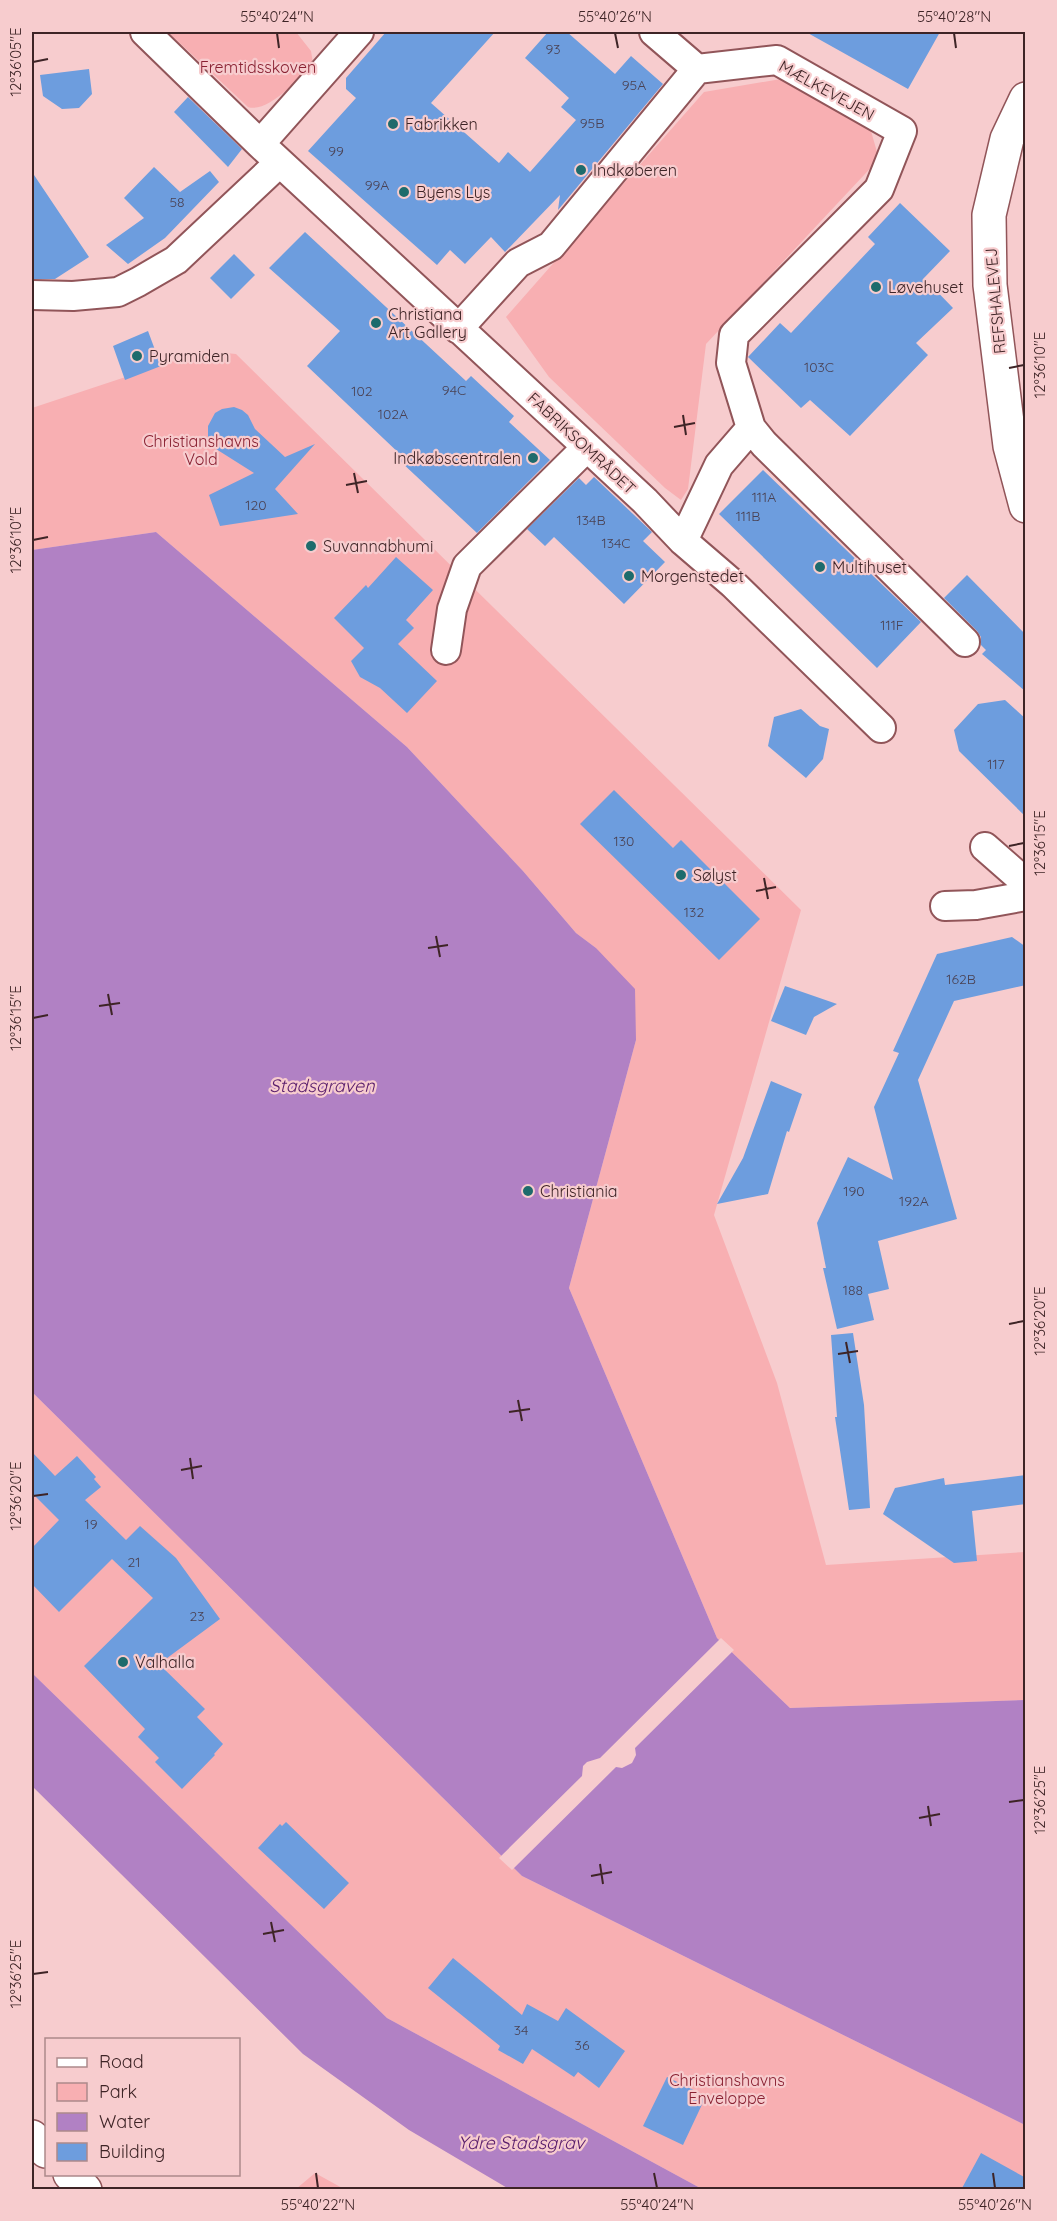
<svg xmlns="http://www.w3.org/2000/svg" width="1057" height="2221" viewBox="0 0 1057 2221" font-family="Quicksand,sans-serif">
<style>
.green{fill:#f8afb2}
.water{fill:#b181c4}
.pier{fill:#f7ccce}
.building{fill:#6d9dde}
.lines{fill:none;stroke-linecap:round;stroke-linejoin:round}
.pedestrian-casing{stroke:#915559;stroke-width:32}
.minor-casing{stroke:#915559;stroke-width:36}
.tertiary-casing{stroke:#915559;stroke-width:36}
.pedestrian{stroke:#fff;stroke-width:28}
.minor{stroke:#fff;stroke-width:33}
.tertiary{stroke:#fff;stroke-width:33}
.ticks{fill:none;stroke:#3e2426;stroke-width:2}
.poi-dot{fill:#1e6b6c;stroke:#f7ccce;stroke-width:2}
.labels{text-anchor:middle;stroke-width:4.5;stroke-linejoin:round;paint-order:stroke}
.number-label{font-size:14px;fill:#4a4254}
.park-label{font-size:16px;fill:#892132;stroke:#f7ccce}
.street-label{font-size:16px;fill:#3e2426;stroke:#f7ccce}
.poi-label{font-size:16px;fill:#3e2426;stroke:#f7ccce;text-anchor:start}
.water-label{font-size:18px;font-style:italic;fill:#571b6b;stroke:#f7ccce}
.neatline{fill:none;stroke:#3e2426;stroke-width:2}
.ticks-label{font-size:15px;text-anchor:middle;fill:#3e2426}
</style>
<rect width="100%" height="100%" fill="#f7ccce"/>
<path class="green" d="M168,32H296L311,51L313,63C302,77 267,114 248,107Z
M781,79L871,131L879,159L706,344L688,489L681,500L665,488L549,377L506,317L704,92Z
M204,351L236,354L801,910L714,1215L777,1383L826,1565L1025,1552V1700L790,1708L717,1638L569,1288L636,1040L596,948L576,933L523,871L407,747L156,532L32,550V408Z
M32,1392L522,1876L1025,2125V2189H702L387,2018L32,1673Z
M315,2173L344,2189H296Z"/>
<path class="water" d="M156,532L407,747L523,871L576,933L596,948L635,989L636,1040L569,1288L717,1638L790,1708L1025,1700V2125L522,1876L32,1392V550Z
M32,1673L387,2018L702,2189H509L409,2130L303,2054L32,1786Z"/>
<path class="pier" d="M721,1638L734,1650L635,1748L636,1755L632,1763L622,1768L616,1767L512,1870L499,1858L582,1776L583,1766L587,1762L600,1758Z"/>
<path class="building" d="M386,32H495L431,103L499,163L508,152L530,172L576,120L561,107L569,98L525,58L548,32H567L615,74L631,56L663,84L558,210L560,195L505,252L491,237L465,264L450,250L437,265L308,151L356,98L346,89V78Z
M806,32H940L908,89Z
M89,69L92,94L79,108L62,109L43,96L40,75Z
M188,97L242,149L228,167L174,112Z
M154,167L180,192L210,171L219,182L165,238L128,264L106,245L144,218L124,198Z
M32,172L89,257L55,279H32Z
M900,203L950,251L924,278L953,308L916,343L928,355L850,436L810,400L801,408L748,357L780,323L791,333L875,244L868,237Z
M305,232L466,381L471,376L514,416L509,422L550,460L477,533L400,461L403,457L307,366L340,331L269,268Z
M234,254L255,275L231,299L210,278Z
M148,331L161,366L125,380L113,346Z
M234,407L242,410L248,415L255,429L285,457L315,444L275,489L298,514L220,526L209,495L254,473L216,449L208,437V426L215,413L222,409Z
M763,470L921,622L877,668L719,514Z
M594,477L652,532L643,541L665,562L624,604L554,537L545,546L527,529L579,478L586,485Z
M396,557L433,590L406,620L414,628L398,644L437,681L407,713L380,688L360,677L351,661L364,648L334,618L366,585L368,588Z
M967,575L1026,635V692L982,654L986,650L981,645V637L977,631L944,598Z
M1005,700L1026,719V817L959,751L954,730L978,704Z
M801,709L820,726L829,729L823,759L806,778L768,746L774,717Z
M614,790L673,848L681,840L760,919L719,960L580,824Z
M1012,937L1026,947V985L954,1001L918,1080L957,1219L878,1241L889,1289L868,1294L874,1320L837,1329L823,1268H826L817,1223L848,1157L893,1180L874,1107L899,1053L893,1051L937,954Z
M785,986L837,1004L814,1017L806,1035L771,1021Z
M771,1081L802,1094L789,1132L787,1131L768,1194L717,1204L743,1158Z
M853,1333L864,1405L870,1508L849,1510L835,1417H837L831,1335Z
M32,1452L55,1476L77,1456L96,1477L94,1479L101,1487L85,1500L126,1540L140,1526L176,1558L220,1619L159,1664L205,1709L197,1717L223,1744L214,1754L215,1755L182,1789L155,1762L159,1758L138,1737L145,1729L84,1666L153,1598L112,1559L59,1612L32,1584V1548L59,1520L32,1493Z
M1026,1475V1504L972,1511L977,1561L954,1563L883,1514L895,1488L944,1478L945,1485Z
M286,1822L349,1883L324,1909L258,1848L280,1824L282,1826Z
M453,1958L522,2015L527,2004L558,2021L566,2008L625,2051L599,2088L578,2072L574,2077L532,2049L523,2064L498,2050L500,2046L428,1988Z
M667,2077L706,2096L683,2145L643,2126Z
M981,2153L1026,2178V2190H961Z"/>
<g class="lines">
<g class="pedestrian-casing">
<path id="pedestrian" d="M145,32L260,144L587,447L645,501L683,541L733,584L881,728
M654,32L697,69L777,60L902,131L879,189L734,335L731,363L751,428L764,444L965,642
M260,144L359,32
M32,295L73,296L118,292L138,282L176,260L279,163
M458,329L518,263L551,246L697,69
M683,541L719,465L751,428
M446,650L452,609L467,566L587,447
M985,847L1026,883
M945,906L976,905L1026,896"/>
</g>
<g class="minor-casing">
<path id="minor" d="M1026,99L1007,139L989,215L990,285L1010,446L1026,506"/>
</g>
<g class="tertiary-casing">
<path id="tertiary" d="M32,2137L46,2151
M70,2174L85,2190"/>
</g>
<use href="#pedestrian" class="pedestrian"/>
<use href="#minor" class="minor"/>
<use href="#tertiary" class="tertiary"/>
</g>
<path class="ticks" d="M277,33L279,48M615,33L618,48M954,33L956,48M33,62L48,59M1009,368L1024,365M683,415L686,435M674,427L695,423M354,473L358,493M346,485L367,481M33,540L48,537M1009,846L1024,843M764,878L768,899M756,891L776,887M436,936L440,957M428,948L448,945M108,994L112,1015M99,1006L120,1003M33,1018L48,1015M1009,1324L1024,1321M846,1342L850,1363M838,1354L858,1351M518,1400L522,1421M509,1412L530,1409M190,1458L193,1479M181,1470L202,1466M33,1496L48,1494M1009,1802L1024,1800M928,1806L931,1826M919,1818L940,1814M600,1864L603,1884M591,1876L612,1872M271,1922L275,1942M263,1934L284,1930M33,1974L48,1972M316,2173L318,2188M654,2173L657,2188M993,2173L995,2188"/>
<g class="poi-dot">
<circle cx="393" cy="124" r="6"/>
<circle cx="581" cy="170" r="6"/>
<circle cx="404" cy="192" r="6"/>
<circle cx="876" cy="287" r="6"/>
<circle cx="376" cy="323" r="6"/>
<circle cx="137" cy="356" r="6"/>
<circle cx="533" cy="458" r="6"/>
<circle cx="311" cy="546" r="6"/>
<circle cx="820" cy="567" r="6"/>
<circle cx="629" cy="576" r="6"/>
<circle cx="681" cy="875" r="6"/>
<circle cx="528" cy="1191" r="6"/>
<circle cx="123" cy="1662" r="6"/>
</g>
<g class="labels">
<g class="number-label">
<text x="553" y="54">93</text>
<text x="634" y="90">95A</text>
<text x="592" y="128">95B</text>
<text x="336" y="156">99</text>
<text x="377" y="190">99A</text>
<text x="177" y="207">58</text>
<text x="819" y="372">103C</text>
<text x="454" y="395">94C</text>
<text x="362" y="396">102</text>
<text x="393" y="419">102A</text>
<text x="764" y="502">111A</text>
<text x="256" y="510">120</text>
<text x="748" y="521">111B</text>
<text x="591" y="525">134B</text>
<text x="616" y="548">134C</text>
<text x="892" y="630">111F</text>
<text x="996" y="769">117</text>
<text x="624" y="846">130</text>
<text x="694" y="917">132</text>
<text x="961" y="984">162B</text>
<text x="854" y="1196">190</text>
<text x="914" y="1206">192A</text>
<text x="853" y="1295">188</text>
<text x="91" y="1529">19</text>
<text x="134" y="1567">21</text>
<text x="197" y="1621">23</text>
<text x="521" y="2035">34</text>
<text x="582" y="2050">36</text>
</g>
<g class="park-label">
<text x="258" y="73">Fremtidsskoven</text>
<text x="201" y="447">Christianshavns<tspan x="201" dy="18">Vold</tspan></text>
<text x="727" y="2086">Christianshavns<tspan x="727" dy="18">Enveloppe</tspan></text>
</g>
<g class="street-label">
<text transform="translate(827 90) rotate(29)" y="6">MÆLKEVEJEN</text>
<text transform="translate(995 301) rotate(-95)" y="6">REFSHALEVEJ</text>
<text transform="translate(582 443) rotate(43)" y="6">FABRIKSOMRÅDET</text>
</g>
<g class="poi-label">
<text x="405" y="130">Fabrikken</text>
<text x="593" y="176">Indkøberen</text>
<text x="416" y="198">Byens Lys</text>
<text x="888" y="293">Løvehuset</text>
<text x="388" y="320">Christiana<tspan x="388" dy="18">Art Gallery</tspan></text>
<text x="149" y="362">Pyramiden</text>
<text x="521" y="464" text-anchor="end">Indkøbscentralen</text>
<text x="323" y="552">Suvannabhumi</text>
<text x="832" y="573">Multihuset</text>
<text x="641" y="582">Morgenstedet</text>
<text x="693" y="881">Sølyst</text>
<text x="540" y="1197">Christiania</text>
<text x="135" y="1668">Valhalla</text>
</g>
<g class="water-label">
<text x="322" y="1092">Stadsgraven</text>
<text x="521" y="2149">Ydre Stadsgrav</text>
</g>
</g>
<rect width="1057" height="2221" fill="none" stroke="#f7ccce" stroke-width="66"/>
<rect x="45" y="2038" width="195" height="138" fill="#f7ccce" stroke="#ad898b" stroke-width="1.5"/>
<rect x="57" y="2058" width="30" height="9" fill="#ffffff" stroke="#ad898b" stroke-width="1.5"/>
<text x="99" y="2068" font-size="18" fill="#3e2426">Road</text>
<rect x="57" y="2083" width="30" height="18" fill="#f8afb2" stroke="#ad898b" stroke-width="1.5"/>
<text x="99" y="2098" font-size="18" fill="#3e2426">Park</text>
<rect x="57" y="2113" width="30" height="18" fill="#b181c4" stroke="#ad898b" stroke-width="1.5"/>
<text x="99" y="2128" font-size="18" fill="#3e2426">Water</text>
<rect x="57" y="2143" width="30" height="18" fill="#6d9dde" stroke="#ad898b" stroke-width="1.5"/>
<text x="99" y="2158" font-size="18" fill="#3e2426">Building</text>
<rect x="33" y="33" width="991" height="2155" class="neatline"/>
<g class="ticks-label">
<text x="277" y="22">55°40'24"N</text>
<text x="615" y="22">55°40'26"N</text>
<text x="954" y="22">55°40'28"N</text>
<text transform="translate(16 62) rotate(-90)" y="5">12°36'05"E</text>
<text transform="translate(1040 365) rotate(-90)" y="5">12°36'10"E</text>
<text transform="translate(16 540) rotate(-90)" y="5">12°36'10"E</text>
<text transform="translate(1040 843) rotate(-90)" y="5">12°36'15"E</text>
<text transform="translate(16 1018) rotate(-90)" y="5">12°36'15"E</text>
<text transform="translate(1040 1321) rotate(-90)" y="5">12°36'20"E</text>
<text transform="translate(16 1496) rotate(-90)" y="5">12°36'20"E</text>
<text transform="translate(1040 1800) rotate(-90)" y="5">12°36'25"E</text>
<text transform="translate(16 1974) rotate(-90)" y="5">12°36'25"E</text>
<text x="318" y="2210">55°40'22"N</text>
<text x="657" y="2210">55°40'24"N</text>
<text x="995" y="2210">55°40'26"N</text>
</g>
</svg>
